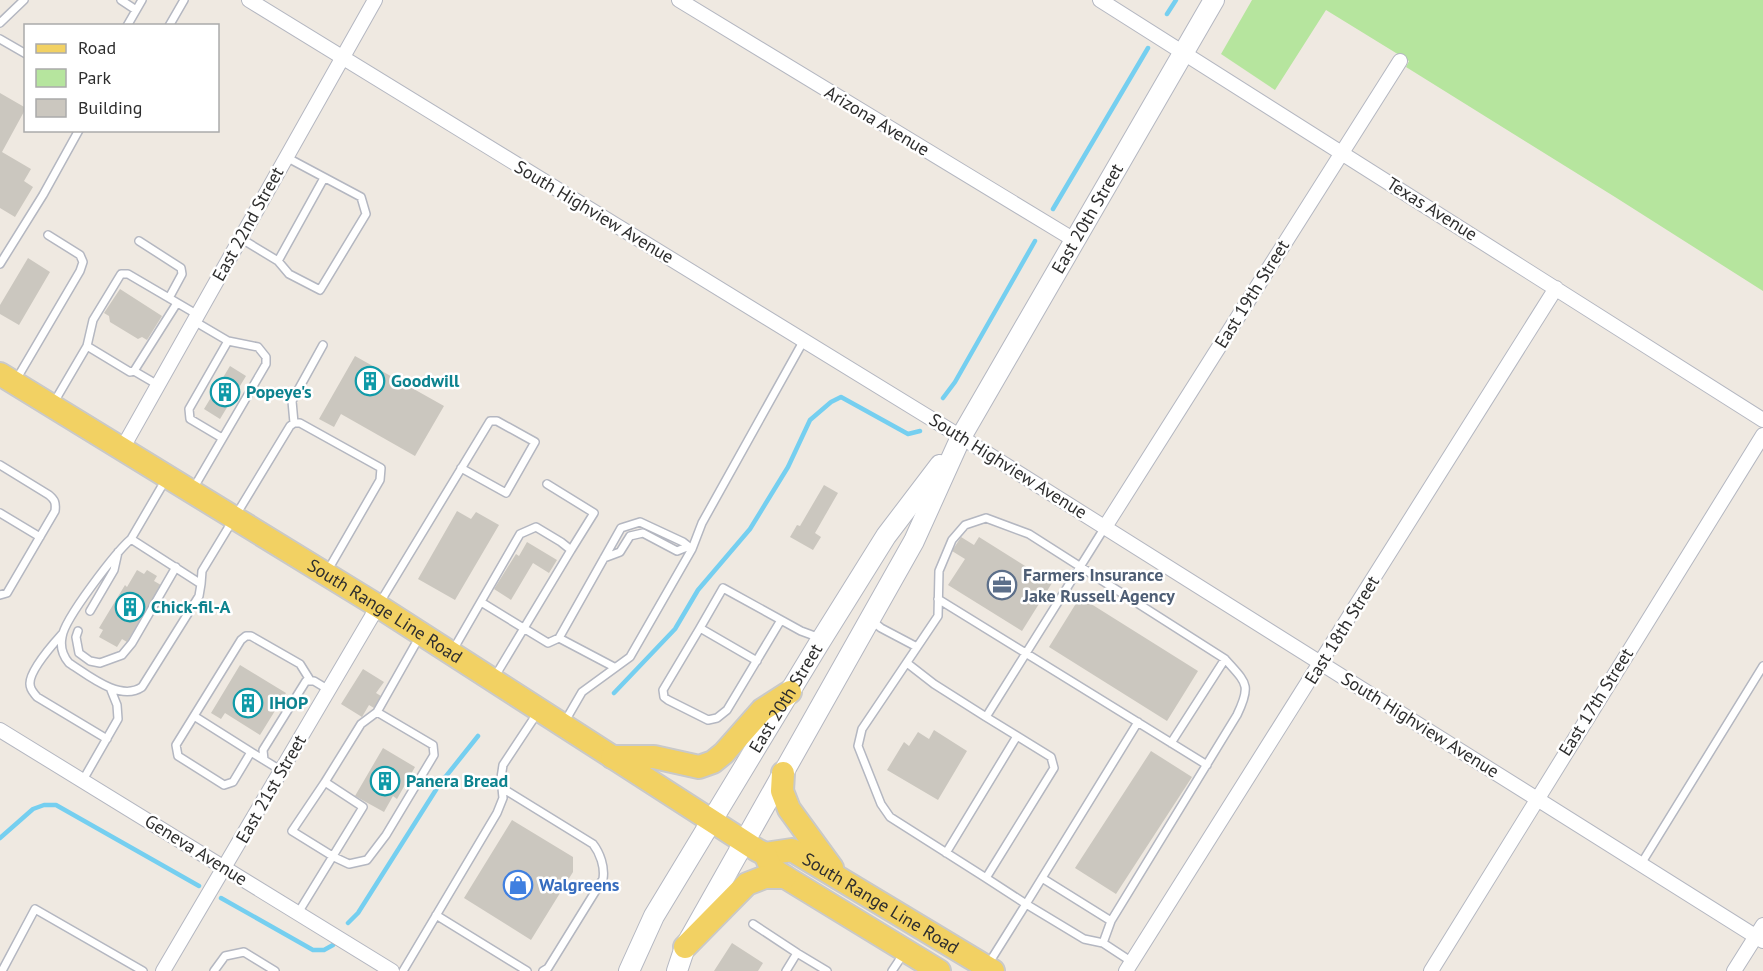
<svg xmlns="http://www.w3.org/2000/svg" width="1763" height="971" viewBox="0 0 1763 971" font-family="'PT Sans',sans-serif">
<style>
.green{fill:#b6e59e}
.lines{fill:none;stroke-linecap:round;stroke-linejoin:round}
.stream{stroke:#75cff0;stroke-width:4.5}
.building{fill:#cbc7bf}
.service-casing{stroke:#b4b7c1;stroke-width:10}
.minor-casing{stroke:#b4b7c1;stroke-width:16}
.secondary-casing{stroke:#b4b7c1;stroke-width:22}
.primary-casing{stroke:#c9c9c9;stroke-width:26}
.service{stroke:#fff;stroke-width:7}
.minor{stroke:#fff;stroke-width:14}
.secondary{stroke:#fff;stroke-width:20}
.primary{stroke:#f2d163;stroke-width:22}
.labels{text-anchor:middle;stroke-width:5;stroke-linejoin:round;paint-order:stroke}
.street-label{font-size:18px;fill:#2e2e2e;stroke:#fff}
.culture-label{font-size:18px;font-weight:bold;fill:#0d838f;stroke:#fff;text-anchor:start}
.service-label{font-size:18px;font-weight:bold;fill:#4e5e75;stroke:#fff;text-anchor:start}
.shop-label{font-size:18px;font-weight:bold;fill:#366cbe;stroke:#fff;text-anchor:start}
</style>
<rect width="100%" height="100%" fill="#efe9e1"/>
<path class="green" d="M1252,0H1763V291L1615,197L1406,67L1409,61L1326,10L1275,90L1221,54Z"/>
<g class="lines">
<path class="stream" d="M1167,14L1176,0
M1053,209L1148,48
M943,398L955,382L1035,241
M614,693L675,629L698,590L750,529L788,467L810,420L831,402L841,397L908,434L920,431
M0,838L33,809L44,805H56L199,886
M221,898L313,950H324L333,945
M348,923L358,913L439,785L478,736"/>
</g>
<path class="building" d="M0,93L26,108L2,152L31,169L24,181L33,187L15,217L0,208Z
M28,258L50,272L19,325L0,314V305Z
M120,289L162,316L147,340L142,337L138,339L110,322L109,316L104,313Z
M355,356L444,406L415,456L341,414L334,427L319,419Z
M230,366L246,376L220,419L204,409Z
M824,485L838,493L815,533L821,537L813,550L790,537L797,525L800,526Z
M457,511L471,519L476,512L499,525L455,600L418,579Z
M961,537L974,545L979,537L1052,583L1022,631L948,585L965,559L952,551Z
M527,542L557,560L549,573L533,563L511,600L494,589L516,554L519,556Z
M137,570L144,574L147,570L157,576L154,581L161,585L127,642L122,639L117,647L99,637L103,630L99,628L125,585L127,587Z
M1080,597L1198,671L1167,721L1049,647Z
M240,665L286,693L260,735L225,713L221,719L211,713Z
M363,669L384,682L376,693L381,696L374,708L369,705L362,717L341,704Z
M934,730L967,751L938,800L887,770L904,742L909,746L918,732L929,739Z
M383,748L415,767L397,799L393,796L384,812L355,796Z
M1151,751L1192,777L1116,894L1075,868Z
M512,820L573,857V872L531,940L464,898Z
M732,943L763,963L758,971H714Z"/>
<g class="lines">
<g class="service-casing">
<path id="service" d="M121,0L136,10
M0,23L24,0
M127,26L142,0
M169,26L184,0
M0,39L26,54
M240,238L278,261L289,274L320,290L366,214L361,197L286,157
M139,241L181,268L182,274L169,298
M278,261L324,178
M0,264L43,195L79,130
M87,346L130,372L134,371L158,385
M134,371L177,303
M16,380L80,271L83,262L80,255L48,235
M53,404L87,346L93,320L121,274H128L198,315
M294,423L292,401L323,345
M222,438L190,419L189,409L228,341
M0,465L49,495C55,500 56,503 55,511L7,593L0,595
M547,484L594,513L571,550
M193,489L266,364V357L258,347L228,341L194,321
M0,513L40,537
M131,539L201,584L199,596L142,687C120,702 88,675 69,663C63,656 60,647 62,637C64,619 116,552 131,539Z
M131,539L166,479
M604,558L620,552L630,536L643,533L677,551L687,547
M201,584L202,571L290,426L294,423H300L381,468L380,480L328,570
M938,599L1207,765
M481,602L548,643L559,638L621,528L640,522L683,542L692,549
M379,604L490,421H497L535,442L506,493L461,468
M90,611L114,570L118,552
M871,620L881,628L917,647
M700,628L663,690L664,697L668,700L708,720L717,718L727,710L781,620
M78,631L76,637L79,653L90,661L100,663L122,655L132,643L176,567
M62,634C53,644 29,671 30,684C30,690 34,693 37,697L107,739
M559,638L614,667
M453,650L520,534L536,527L561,542L571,550L494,678
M757,661L700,628L723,588L801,631L820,638
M907,663L934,684L986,717
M377,712L420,636
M194,716L251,752
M564,723L582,692L630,657L692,549L702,523L804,340
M1171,743L1225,659
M264,760L251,752L233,782L224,785L178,756L176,745L241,640L246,636H251L300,664L310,680
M282,771L264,760L263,750L306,681H314L329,690
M83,780L118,719L117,705L111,690
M502,788L593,844C600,853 605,867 603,879L548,968L543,971
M946,853L1017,736
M1641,864L1763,666
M986,878L890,817L881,804L858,746L862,729L938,616L939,571L952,540L965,525L986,518L1029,534L1225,659C1246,683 1252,684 1237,715L1111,921L1103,943
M1042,878L1111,921
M298,913L363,807L325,782L292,831L334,857L349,864L367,860L386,835L434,755L433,745L377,712L361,724L325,782
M436,915L527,971
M753,924L797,953L786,971
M797,953L827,971
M1132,962L1103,943L1084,939L1026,904L1138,722
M989,963L1026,904L986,878L1054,768L1051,757L986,717L1105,527
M2,971L35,909L143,971
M214,971L225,956L244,952L275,971
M403,971L497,813L503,798L501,778L503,765L538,712
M892,971L904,953"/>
</g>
<g class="minor-casing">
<path id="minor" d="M249,0L961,437L1763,941
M679,0L1076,241
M1100,0L1763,420
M122,449L375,0
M1105,527L1400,61
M0,730L392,971
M163,971L378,606
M1126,971L1556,288
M1431,971L1763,435
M1734,971L1763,925"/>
</g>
<g class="secondary-casing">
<g id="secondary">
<path id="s1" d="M629,971L654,916L818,645L886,536L940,465"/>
<path id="s2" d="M677,971L685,947L914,541L961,437L1214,0"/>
</g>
</g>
<g class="primary-casing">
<g id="primary">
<path id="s3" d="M0,374L378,606L757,850L765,854L792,850L993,971"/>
<path d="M612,757H654L699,767L713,762L724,753L762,710L790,692"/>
<path d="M783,773L782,791L789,809L832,868"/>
<path d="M765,854L771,868L785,877L939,971"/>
<path d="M685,947L747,884L765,877H785"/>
</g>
</g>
<use href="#service" class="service"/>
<use href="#minor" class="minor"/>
<use href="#secondary" class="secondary"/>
<use href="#primary" class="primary"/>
</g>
<defs>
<g id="building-ring" transform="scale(1.5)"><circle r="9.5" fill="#fff" stroke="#0f9aa8" stroke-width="1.5"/><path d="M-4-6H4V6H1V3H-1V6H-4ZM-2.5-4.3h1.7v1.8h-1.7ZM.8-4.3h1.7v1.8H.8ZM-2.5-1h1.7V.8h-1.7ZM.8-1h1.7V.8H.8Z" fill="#0f9aa8"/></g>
<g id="office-ring" transform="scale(1.5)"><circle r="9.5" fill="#fff" stroke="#5c6f8a" stroke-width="1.5"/><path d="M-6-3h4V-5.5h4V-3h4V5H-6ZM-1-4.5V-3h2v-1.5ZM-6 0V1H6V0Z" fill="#5c6f8a"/></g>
<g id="shop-ring" transform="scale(1.5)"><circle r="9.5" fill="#fff" stroke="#3f7fe0" stroke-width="1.5"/><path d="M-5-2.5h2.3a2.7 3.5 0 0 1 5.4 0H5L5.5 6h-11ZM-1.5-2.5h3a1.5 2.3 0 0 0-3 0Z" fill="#3f7fe0"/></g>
</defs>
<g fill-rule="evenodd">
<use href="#building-ring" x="370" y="381"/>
<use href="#building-ring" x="225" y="392"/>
<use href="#office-ring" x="1002" y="585"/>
<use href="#building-ring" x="130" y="607"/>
<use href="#building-ring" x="248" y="703"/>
<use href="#building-ring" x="385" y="781"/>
<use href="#shop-ring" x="518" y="885"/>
</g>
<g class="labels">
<g class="street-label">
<text transform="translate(877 121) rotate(31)" y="6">Arizona Avenue</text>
<text transform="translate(1432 209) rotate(32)" y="6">Texas Avenue</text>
<text transform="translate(594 212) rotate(31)" y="6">South Highview Avenue</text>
<text dy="6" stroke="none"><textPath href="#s2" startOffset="858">East 20th Street</textPath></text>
<text transform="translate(248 224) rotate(-61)" y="6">East 22nd Street</text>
<text transform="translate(1252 294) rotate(-58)" y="6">East 19th Street</text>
<text transform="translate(1008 466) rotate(32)" y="6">South Highview Avenue</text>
<text dy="6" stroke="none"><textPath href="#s3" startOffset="452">South Range Line Road</textPath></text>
<text transform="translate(1342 630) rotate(-58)" y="6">East 18th Street</text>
<text dy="6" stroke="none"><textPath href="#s1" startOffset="315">East 20th Street</textPath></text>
<text transform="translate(1596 702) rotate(-58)" y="6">East 17th Street</text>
<text transform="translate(1420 725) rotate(32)" y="6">South Highview Avenue</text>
<text transform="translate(271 789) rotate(-60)" y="6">East 21st Street</text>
<text transform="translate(196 850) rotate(32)" y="6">Geneva Avenue</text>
<text dy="6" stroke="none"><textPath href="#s3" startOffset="1034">South Range Line Road</textPath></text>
</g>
<g class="culture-label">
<text x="391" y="387">Goodwill</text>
<text x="246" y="398">Popeye's</text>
<text x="151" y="613">Chick-fil-A</text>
<text x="269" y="709">IHOP</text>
<text x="406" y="787">Panera Bread</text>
</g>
<g class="service-label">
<text x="1023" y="581">Farmers Insurance<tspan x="1023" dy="21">Jake Russell Agency</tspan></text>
</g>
<g class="shop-label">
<text x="539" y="891">Walgreens</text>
</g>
</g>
<rect x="24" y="24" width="195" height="108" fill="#ffffff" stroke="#ababab" stroke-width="1.5"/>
<rect x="36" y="44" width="30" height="9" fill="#f2d163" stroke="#ababab" stroke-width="1.5"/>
<text x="78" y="54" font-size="18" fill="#2e2e2e">Road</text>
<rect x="36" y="69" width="30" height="18" fill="#b6e59e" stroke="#ababab" stroke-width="1.5"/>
<text x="78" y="84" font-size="18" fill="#2e2e2e">Park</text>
<rect x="36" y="99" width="30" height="18" fill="#cbc7bf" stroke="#ababab" stroke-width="1.5"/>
<text x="78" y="114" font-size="18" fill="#2e2e2e">Building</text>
</svg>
